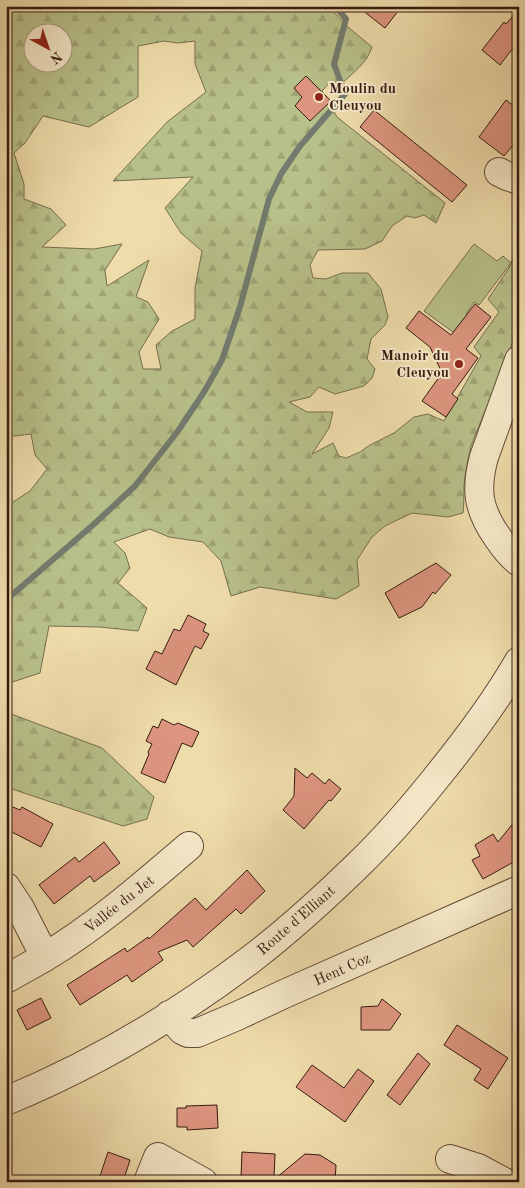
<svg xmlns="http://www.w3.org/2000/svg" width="525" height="1188" viewBox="0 0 525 1188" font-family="'Old Standard TT',serif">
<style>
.grass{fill:#b8c089;stroke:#766e4e}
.forest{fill:url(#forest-firs);stroke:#766e4e;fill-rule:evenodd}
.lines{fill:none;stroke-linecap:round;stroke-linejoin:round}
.stream{stroke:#727b6e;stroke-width:6}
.building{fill:#dd957f;stroke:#351b12}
.minor-casing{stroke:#644b38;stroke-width:30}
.minor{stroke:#f5e8c8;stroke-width:28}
.poi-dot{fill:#8f2418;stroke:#f5e8c8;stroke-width:2}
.labels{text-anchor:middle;stroke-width:4;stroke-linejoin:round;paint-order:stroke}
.poi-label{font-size:15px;font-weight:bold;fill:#351b12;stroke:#f5e8c8;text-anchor:start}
.street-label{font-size:15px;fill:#351b12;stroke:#f5e8c8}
</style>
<defs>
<pattern id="forest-firs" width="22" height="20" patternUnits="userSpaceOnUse" patternTransform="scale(1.25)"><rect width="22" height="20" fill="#b8c089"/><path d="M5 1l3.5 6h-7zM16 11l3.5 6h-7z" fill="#9fa475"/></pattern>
</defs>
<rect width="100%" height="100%" fill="#efdcab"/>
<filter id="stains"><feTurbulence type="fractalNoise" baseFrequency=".004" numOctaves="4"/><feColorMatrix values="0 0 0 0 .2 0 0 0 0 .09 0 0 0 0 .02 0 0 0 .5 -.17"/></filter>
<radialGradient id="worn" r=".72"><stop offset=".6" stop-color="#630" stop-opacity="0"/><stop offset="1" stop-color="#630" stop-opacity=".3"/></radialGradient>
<path class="grass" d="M474,244L497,261L503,256L511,263L479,305L474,302L466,314L471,318L457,335L424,311Z"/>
<path class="forest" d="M6,6H328L348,27L372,47C367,63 353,73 341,84L337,87L330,82L322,91L337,117L445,203L436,223L424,215L415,218L407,216L392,226L382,241L365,249L318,250L310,265L313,278L326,279L342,273H368L381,289L388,317L385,325L371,339L367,359L375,369L372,378L364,386L335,394L319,387L310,397L289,402L307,412H333L329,428L312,454L333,443L339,456L346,458L360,452L370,445L394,433L414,417L428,414L444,421L481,356L474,347L499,312L488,299L509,268L515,254L519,257V326L471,446C468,459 465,472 464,486C464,495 464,504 463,513L448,517L412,513L385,526L372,537L357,560L359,586L336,599L260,587L231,596L221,561L203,542L169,537L150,529L114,542L125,553L130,568L118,583L147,608L138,631L100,627L49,626L40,673L6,684V513L13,502L30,491L47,469L35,455L31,434L6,437ZM32,32H62V62H32ZM164,41L178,43L195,41V64L206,92L167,122L113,181L193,177L165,208L181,233L202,251L195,288V319L172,331L156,345L161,369H143L139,352L159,319L148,302L136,297L149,260L107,286L105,270L122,244L94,249L42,247L66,225L51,209L24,199V184L14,153L25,143L43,116L89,127L138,97V46Z
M6,712L102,748L154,797L147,819L123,826L6,787Z"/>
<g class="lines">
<path class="stream" d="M6,600L93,525L135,486L178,431L204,392L222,360L240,307L269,199L281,174L300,146L345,94L334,64L346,19L335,6"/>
</g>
<path class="building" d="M357,6H402L385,28Z
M519,9V40L500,65L482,50L504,22L506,24Z
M306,76L331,101L310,121L295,106L302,97L294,88Z
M506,100L519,110V138L504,156L479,137Z
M374,110L467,185L452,202L360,127Z
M475,304L491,317L466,349L478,358L452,394L458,399L446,417L422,401L442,373L430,347L406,328L419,311L451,335Z
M436,563L451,575L435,594L433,592L422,607L399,618L385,593Z
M188,615L206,624L203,631L209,634L201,649L195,646L176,685L146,669L155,651L162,654L174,629L180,631Z
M162,719L174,725L178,723L199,732L192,747L182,743L165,783L141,773L149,754L148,752L152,744L146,741L153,726L158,728Z
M295,768L307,778L312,773L325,784L329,779L341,789L331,801L329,800L304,829L283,810L294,796Z
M6,804L20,810L22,807L53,824L41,847L6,829Z
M519,816V859L483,879L472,860L480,856L475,845L493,834L498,842Z
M104,842L120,863L94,882L90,876L54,904L39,885L75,857L79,862Z
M247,870L265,891L241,914L236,909L193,947L187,940L158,952L163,960L132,982L127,975L80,1005L67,985L125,948L127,952L148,937L149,939L195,898L206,910Z
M41,998L51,1018L27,1030L17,1010Z
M382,999L401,1014L390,1030H361V1007L378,1006Z
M457,1025L508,1058L488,1089L474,1080L481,1069L444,1045Z
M418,1053L430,1064L400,1105L387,1095Z
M312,1065L344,1088L358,1069L374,1081L345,1122L296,1087Z
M217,1105L218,1128L187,1130V1127H177V1108H186V1106Z
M108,1152L130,1160L123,1182H98Z
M242,1152L275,1154L274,1178L241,1177Z
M305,1154L320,1155L336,1165L335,1182H299V1179L276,1178Z"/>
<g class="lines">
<g class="minor-casing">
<path id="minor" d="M499,172L507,176L519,180
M519,360L484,457C475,490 478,510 498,538C504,547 510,555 519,562
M6,887L20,908L45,957L6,979
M45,957C98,925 142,886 189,846
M169,1015L182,1030L188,1033H197L237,1016L284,994L519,890
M6,1101C93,1065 176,1016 250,960C288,931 324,898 358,865C386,838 412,808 436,778C466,741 495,703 519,661
M450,1159L478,1168L504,1182
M148,1182L158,1157L203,1182"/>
</g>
<use href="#minor" class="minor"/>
</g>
<g class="poi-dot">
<circle cx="319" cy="97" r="5"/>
<circle cx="459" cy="364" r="5"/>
</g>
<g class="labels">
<g class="poi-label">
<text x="329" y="93">Moulin du<tspan x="329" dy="17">Cleuyou</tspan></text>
<text x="449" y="360" text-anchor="end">Manoir du<tspan x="449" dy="17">Cleuyou</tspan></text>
</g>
<g class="street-label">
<text transform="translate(119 904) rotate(-38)" y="5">Vallée du Jet</text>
<text transform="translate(296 920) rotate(-41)" y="5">Route d'Elliant</text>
<text transform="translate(342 969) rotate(-24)" y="5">Hent Coz</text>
</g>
</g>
<rect width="525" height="1188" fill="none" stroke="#efdcab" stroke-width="25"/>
<rect x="8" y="8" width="510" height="1173" fill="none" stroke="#351b12" stroke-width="2.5"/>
<rect x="12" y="12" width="500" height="1163" fill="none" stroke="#351b12"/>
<g transform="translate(48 48) rotate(140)"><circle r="24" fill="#f5e8c8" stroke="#a8967f"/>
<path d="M0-4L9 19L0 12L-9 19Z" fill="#8f2418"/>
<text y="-8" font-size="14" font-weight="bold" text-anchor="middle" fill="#351b12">N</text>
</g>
<rect width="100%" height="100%" filter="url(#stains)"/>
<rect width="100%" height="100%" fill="url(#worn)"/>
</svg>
